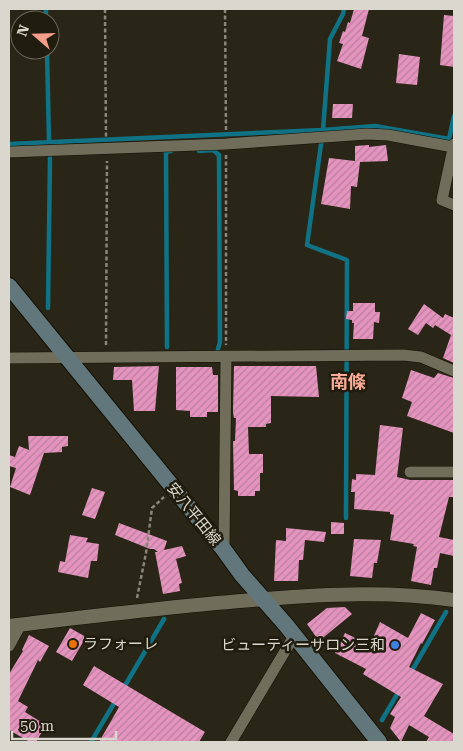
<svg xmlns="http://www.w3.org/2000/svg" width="463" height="751" viewBox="0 0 463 751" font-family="'Roboto Serif','Noto Sans JP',serif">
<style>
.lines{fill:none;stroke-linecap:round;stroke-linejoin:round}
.stream{stroke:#0f7385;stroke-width:4.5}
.building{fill:url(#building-hatch)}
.minor-casing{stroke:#130f03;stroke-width:12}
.tertiary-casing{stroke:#130f03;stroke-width:15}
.secondary-casing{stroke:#130f03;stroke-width:18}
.path{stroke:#888579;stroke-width:2.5;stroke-dasharray:4 2.5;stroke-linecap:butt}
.minor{stroke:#716d5b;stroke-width:11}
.tertiary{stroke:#716d5b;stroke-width:14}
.secondary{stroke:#62777b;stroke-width:16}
.food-dot{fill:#e8710a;stroke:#201c0e;stroke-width:2}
.shop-dot{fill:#3f7fe0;stroke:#201c0e;stroke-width:2}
.labels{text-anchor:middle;stroke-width:5;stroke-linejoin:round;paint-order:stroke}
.street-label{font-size:15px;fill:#dad8ce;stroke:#201c0e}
.poi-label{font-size:15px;fill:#dad8ce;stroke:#201c0e;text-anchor:start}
.quarter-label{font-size:18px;font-weight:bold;fill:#fdac98;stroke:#201c0e}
</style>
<defs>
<pattern id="building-hatch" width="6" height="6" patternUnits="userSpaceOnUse" patternTransform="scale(1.25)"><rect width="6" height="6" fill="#e494be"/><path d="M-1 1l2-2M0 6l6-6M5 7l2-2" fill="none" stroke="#bb7f9e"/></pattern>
</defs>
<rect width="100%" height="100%" fill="#2a2617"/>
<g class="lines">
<path class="stream" d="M46,9V20
M344,9L343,14L330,39L323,130L375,126L449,139L454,116
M47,50L49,142
M9,144L323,130L307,245L347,260L346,518
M199,151L213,150L219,155L220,342L218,349
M48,308L50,158
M167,347L166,152L171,151
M410,674L446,612
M123,689L164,619
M382,720L399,691
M91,742L116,700"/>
</g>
<path class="building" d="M354,9H369L362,36L369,38L361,69L337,61L343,44L339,43L343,31L345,32L348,22L350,23Z
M444,15L454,16V67L440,65Z
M399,54L420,57L417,85L396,83Z
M333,104H353L352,118H332Z
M369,145V147L386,145L388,161L359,162H360L357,187L351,186L350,209L321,204L329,158L355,161V146Z
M353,303H375V312H380L379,323L374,322L373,339H353L354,323H352V320L346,319L347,311H353Z
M424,304L443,318L445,314L454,318V363L443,358L451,335L435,325L433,328L426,323L418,335L408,329Z
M159,366L155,411H134L132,380H113L114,367Z
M234,366H316L319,397L271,396V423L266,424V427H248L249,454H263V473H260V491H255V496H238V491L234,490L233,441H235L236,418H234L233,412Z
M176,367H212L213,375H218V412H207V417H190V411L176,410Z
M411,370L434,378L438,373L454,378V433L407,416L412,402L402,398Z
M380,425L403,428L397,477L410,480H454V497H449L439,537L454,540V556L440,553L437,568H434L431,585L411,581L417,547L413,546L414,544L390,540L394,515L390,514V512L354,509L355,492H351L352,479L356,480V474L375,475Z
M28,436H68V446L62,447V452L44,453L30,495L10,487L16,468L9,466V455L15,457L19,446L29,450Z
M92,488L105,492L95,519L82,515Z
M331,522L344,523V534H331Z
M119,523L167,541L164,550L182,546L186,556L176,559L182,583L179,584L180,591L163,594L155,552H158L154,549H150L115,535Z
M286,528L326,532L324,542L305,540L303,560H299L298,581H274L276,540L286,541Z
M70,535L88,538L86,542L99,544L97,561H91L88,578L58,572L60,561L65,562Z
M354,539L381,540L377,563H374L372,578L350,576Z
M345,607L352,614L319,641L307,624L327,608Z
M421,613L435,620L422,644L421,643L409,667L443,684L424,716L454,734V742H426L429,737L409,725L401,742L390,728L395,717L390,714L401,697L363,674L366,669L335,653L345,633L370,645L380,622L408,638Z
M70,628L86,637L72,661L56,652Z
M29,635L49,646L40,662L38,660L18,701L28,707L25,712L46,725L36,742H30L9,730V674L23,651L22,650Z
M94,666L205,732L199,742H99L119,707L83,685Z"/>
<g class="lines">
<g class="minor-casing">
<path id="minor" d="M454,144L442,200L454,205
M9,152L226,144L367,134L388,135L453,147
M9,358L403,355L421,357L454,371
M410,472H454
M224,550L226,357
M9,646L21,624
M231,742L294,636"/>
</g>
<g class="tertiary-casing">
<path id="tertiary" d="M9,626C94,616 179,605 265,599C328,594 391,591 454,600"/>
</g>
<g class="secondary-casing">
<path id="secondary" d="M9,286L224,550L242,575L286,625L379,742"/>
</g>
<path class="path" d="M105,9L106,138
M225,9L226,132
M226,155V345
M106,345L107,161
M137,598L146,553L152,508L164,497"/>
<use href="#minor" class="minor"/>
<use href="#tertiary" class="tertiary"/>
<use href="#secondary" class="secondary"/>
</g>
<circle class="food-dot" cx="73" cy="644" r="5"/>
<circle class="shop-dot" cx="395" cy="645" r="5"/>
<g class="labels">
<g class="street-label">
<text transform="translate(194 514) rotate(51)" y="5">安八平田線</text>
</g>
<g class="poi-label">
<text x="83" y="649">ラフォーレ</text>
<text x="385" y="650" text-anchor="end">ビューティーサロン三和</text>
</g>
<g class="quarter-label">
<text x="348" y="388">南條</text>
</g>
</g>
<rect width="463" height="751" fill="none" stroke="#dad8ce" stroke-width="20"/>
<g transform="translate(35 35) rotate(290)"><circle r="24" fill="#201c0e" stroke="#6a675b"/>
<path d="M0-4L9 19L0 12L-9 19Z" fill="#f49e89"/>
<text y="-8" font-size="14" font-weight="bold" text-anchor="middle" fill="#dad8ce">N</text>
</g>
<path d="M12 731v8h104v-8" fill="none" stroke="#dad8ce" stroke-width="2.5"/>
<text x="20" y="731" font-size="15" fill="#dad8ce" stroke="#201c0e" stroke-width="4" paint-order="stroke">50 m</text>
</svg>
